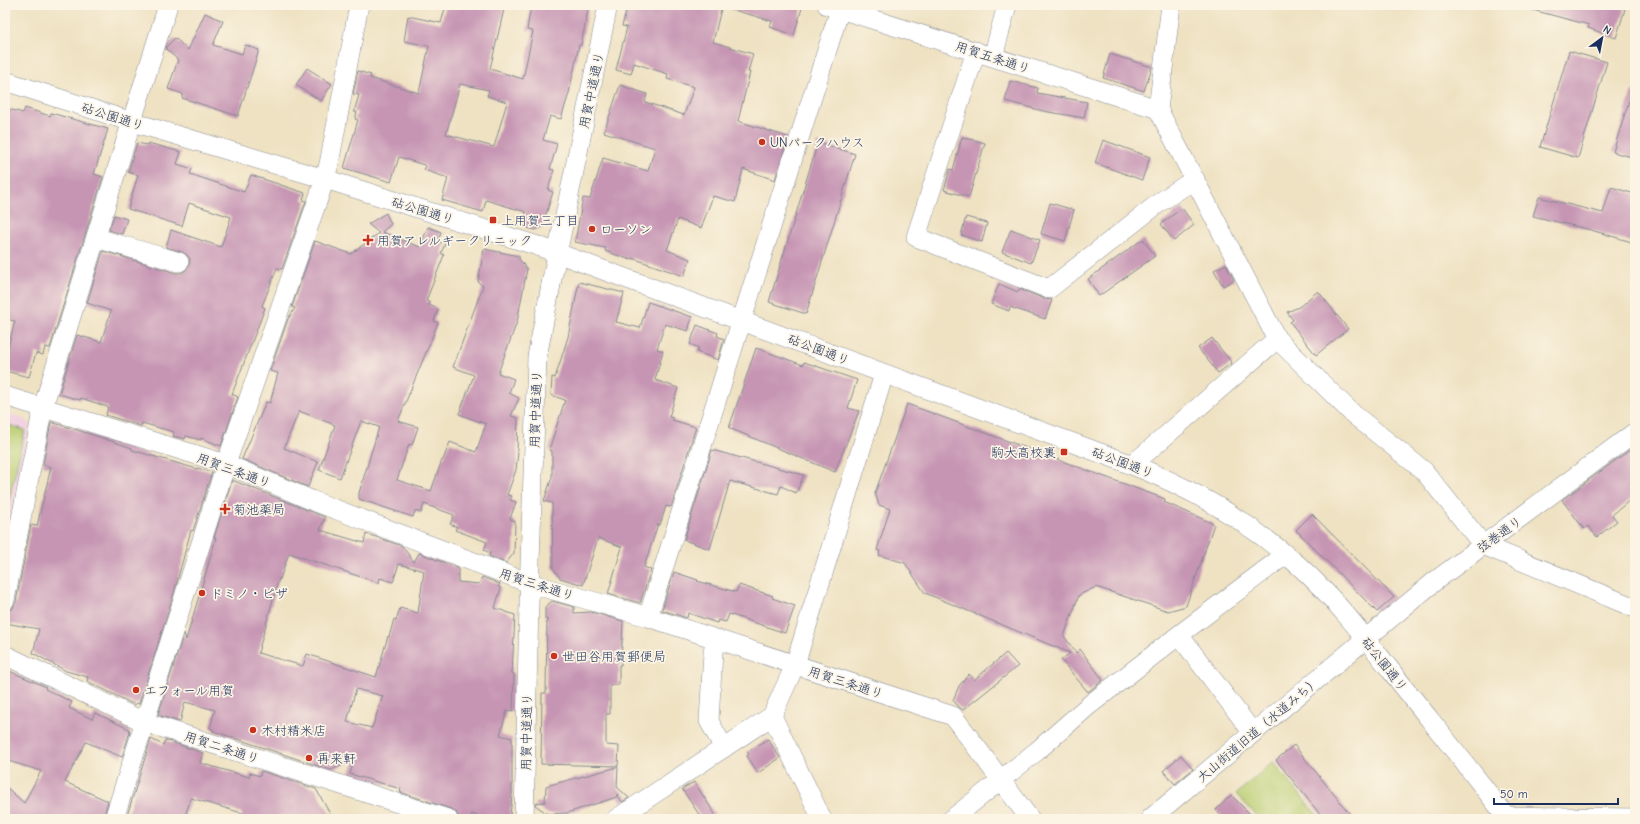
<svg xmlns="http://www.w3.org/2000/svg" width="1640" height="824" viewBox="0 0 1640 824" font-family="'Comic Neue','Klee One',sans-serif">
<style>
.built{fill:#f2cfe2}
.green{fill:#b9cd71;stroke:#6a7e68}
.building{fill:#c695b4;fill-rule:evenodd}
.lines{fill:none;stroke-linecap:round;stroke-linejoin:round}
.minor-casing{stroke:#858890;stroke-width:20}
.minor{stroke:#fff;stroke-width:19}
.poi-dot{fill:#c8321e;stroke:#fcf5e5;stroke-width:1.5}
.labels{text-anchor:middle;stroke-width:3.5;stroke-linejoin:round;paint-order:stroke}
.street-label{font-size:13px;fill:#1b2f5e;stroke:#fcf5e5}
.poi-label{font-size:13px;fill:#1b2f5e;stroke:#fcf5e5;text-anchor:start}
</style>
<rect width="100%" height="100%" fill="#fcf5e5"/>
<filter id="ink" filterUnits="userSpaceOnUse"><feTurbulence type="fractalNoise" baseFrequency=".025" numOctaves="2"/><feDisplacementMap in="SourceGraphic" scale="8" xChannelSelector="R" yChannelSelector="G"/><feConvolveMatrix kernelMatrix="1 2 1 2 8 2 1 2 1" color-interpolation-filters="sRGB"/></filter>
<filter id="wash" filterUnits="userSpaceOnUse"><feTurbulence type="fractalNoise" baseFrequency=".012" numOctaves="4" result="noise"/><feDisplacementMap in="SourceGraphic" scale="16" xChannelSelector="R" yChannelSelector="G"/><feGaussianBlur stdDeviation="0.9" result="paint"/><feColorMatrix in="noise" values="0 0 0 0 0 0 0 0 0 0 0 0 0 0 0 0 0 1.4 0 .05"/><feComposite in="paint" operator="in"/></filter>
<g filter="url(#wash)">
<rect width="100%" height="100%" fill="#efe2c3"/>
<path class="built" d="M5,412L24,419L30,425L5,545Z"/>
<path class="green" d="M5,424L25,430L5,517Z
M1273,762L1320,819H1260L1236,794Z"/>
<g id="blocks">
<path class="building" d="M446,5H505L490,69L523,79L533,31L527,30L531,5H589L581,45H579L569,93L561,119L550,116L543,140L557,144L550,169L554,170L548,190L553,192L542,227L535,230L522,226L526,212L486,200L483,212L442,200L448,178L424,170L426,166L424,165L399,157L391,182L344,168L358,120L355,119L357,112H354L359,95L353,94L358,71L371,75L370,78L419,93L429,46L404,41L408,16L441,23ZM460,84L489,90L487,96L507,102L494,147L446,134Z
M628,5H722L713,42L753,54L748,72H750L738,121L788,137L775,180L743,169L735,202L713,196L701,228L678,219L667,250L690,259L684,276L632,258L631,260L605,251L606,248L575,242L583,198L590,199L603,158L648,171L655,148L604,132L620,85L647,94L645,102L684,115L694,87L667,79L668,74L634,63L631,74L616,70L627,27L622,26Z
M731,5H793L802,8L794,35L770,27L772,21L730,9Z
M1530,5H1613L1625,9L1616,38L1588,28L1589,25L1529,9Z
M205,13L223,21L213,45L242,54L245,45L259,50L238,116L182,98L183,94L168,89L178,60L166,49V47L175,38L188,50Z
M1569,51L1607,62L1578,158L1540,147Z
M1110,54L1152,67L1144,91L1103,78Z
M307,68L332,84L321,101L296,85Z
M1010,81L1038,88L1037,93L1087,102L1084,118L1043,111L1005,101Z
M1632,91H1635V158L1613,152Z
M25,108L50,116L51,113L108,129L94,174L103,177L50,348L45,347L43,355L36,353L29,377L5,371V358L15,321L5,319V124L9,109L23,113Z
M962,137L985,143L969,197L944,190L950,169L953,170Z
M1103,140L1150,157L1142,180L1095,163Z
M818,142L855,154L806,314L769,302Z
M137,143L147,145L148,143L181,152L177,164L192,169L190,174L244,192L251,175L305,193L303,200L306,201L282,269L277,268L262,306L265,308L232,394L238,397L221,446L201,438V440L186,436L185,439L173,436L174,432L142,423L141,426L106,415L108,407L81,398L80,400L59,394L77,335L101,342L111,311L87,303L103,251L176,273H182L186,270L189,265L190,259L187,255L182,252L166,247L171,230L221,247L231,217L189,203L182,226L128,209L138,175L128,172Z
M1611,187L1635,194V243L1591,230L1533,216L1539,197L1603,213Z
M1050,203L1074,210L1065,241L1041,234Z
M1182,208L1194,225L1174,241L1161,224Z
M386,213L391,224L382,232L420,247L428,227L441,232L438,241L445,244L441,253L444,255L426,301L430,302L429,305L438,309L434,321L438,323L398,421L418,427L412,445L409,444L397,480L431,491L442,460H443L450,442L476,452L486,424L459,414L474,375L453,367L483,286L478,282L484,249L519,256V259L527,269L517,322L498,373L514,379L509,393L519,398L511,416L518,418L517,452H518L516,470L507,495L512,496L510,500L516,502L510,519L515,521L514,553L506,563L489,556L490,553L484,550L487,542L455,530L457,527L450,524L454,515L424,504L421,513L415,511L413,517L359,499V493L379,427L361,421L340,478L319,470L335,425L299,411L284,448L318,462L308,487L242,459L266,402L270,403L278,373L270,371L288,319L295,308L292,307L315,241L351,254L379,233L368,224Z
M114,215L127,219L122,234L109,230Z
M966,217L987,223L982,242L961,235Z
M1011,229L1040,240L1031,263L1002,252Z
M1143,239L1155,256L1099,296L1088,279Z
M1226,264L1234,280L1223,286L1214,270Z
M579,282L624,293L616,322L640,328L648,302L692,317L688,331L665,324L657,349L663,351L655,380L678,388L669,417L673,418L672,420L696,427L671,507L666,506L660,525L658,524L644,567L651,570L640,603L608,594L622,547L598,538L583,585L560,578L553,568L552,503L544,501L552,477V451L549,450L565,400L551,395L552,377L555,378L568,337Z
M999,284L1018,292L1019,289L1045,299L1052,300L1045,319L1010,307L1009,311L991,304Z
M1318,291L1348,329L1316,355L1290,322L1293,320L1287,312L1299,307Z
M697,325L718,333L717,336L724,339L718,360L697,352L699,348L690,344Z
M1212,338L1232,363L1218,373L1198,348Z
M756,348L803,365L804,362L857,380L848,408L859,411L835,472L729,428Z
M907,404L1165,499L1164,502L1214,524L1186,606L1168,611L1096,587L1079,595L1064,636L1076,653L1080,649L1103,680L1088,692L1061,660L1070,653L925,593L905,563L879,555L880,551L877,550L890,509L879,505L875,493Z
M51,422L93,435L132,448V450L197,469V468L212,472L193,531L191,530L173,596L139,704L136,703L135,705L87,681L88,677L66,671L33,653L39,629L5,623L8,611L13,608L16,602L31,525L37,526L51,467L43,465Z
M1635,446V496L1612,515L1617,521L1597,537L1588,526L1584,529L1562,500Z
M712,450L804,475L796,493L781,486L778,494L730,481L710,549L684,540Z
M232,480L325,517L320,530L364,543L366,534L376,537L402,546L414,562L419,553L458,568V582L479,584L482,577L500,584L498,587L501,588L495,608L515,615L512,673L514,674L513,711L507,710L500,735L512,738V795L510,816L506,819H489L472,814L471,819H459L456,812L451,809L400,792L401,789L350,774L354,760L331,770L213,731V729L210,728L215,710L185,702L180,722L158,715L184,633L186,640L216,538H214ZM289,553L379,583L380,578L393,582L399,564L424,571L418,613L400,608L396,620L394,619L389,637L388,636L376,677L307,654L303,666L258,653L279,578L280,579ZM356,689L383,696L372,728L347,722Z
M1312,514L1394,597L1377,612L1296,530Z
M674,572L698,580L697,581L736,592L739,585L773,596L772,598L795,606L785,633L729,614L726,622L718,620L717,623L688,613L687,618L662,610Z
M552,601L574,607V613L591,612L623,621L621,665H619V685H610V714H606V745L619,746L618,766L541,764L542,693H546L547,619H545V607Z
M1006,653L1018,666L963,710L958,706L953,700L959,686L969,674L974,680Z
M5,669L46,687L45,689L72,702L69,708L92,719L95,713L129,729L130,732L122,757L86,742L65,782L108,801L103,819H5V786L24,803L41,771L5,760Z
M151,739L163,745L165,740L203,753L200,763L249,777L250,773L260,776L261,771L316,789L333,819H241L242,813L191,798L184,819H126Z
M768,739L780,758L758,773L747,756L749,754L747,752Z
M1294,745L1354,819H1324L1276,760Z
M1181,755L1193,769L1175,784L1163,771Z
M618,767L617,787L629,798L622,802L617,794V797L567,813L548,814L535,805V803L545,802L546,786Z
M694,782L715,814L708,819H702L682,789Z
M1231,795L1255,819H1225L1216,810Z"/>
</g>
</g>
<g filter="url(#ink)">
<use href="#blocks" fill-opacity="0" stroke="#858890" stroke-width="1"/>
<g class="lines">
<g class="minor-casing">
<path id="minor" d="M827,5L1158,109
M1171,5L1158,109L1277,339L1353,414L1424,471L1483,545L1635,608
M976,51L916,237L1049,289L1160,202L1195,179
M993,57L1007,5
M5,81L132,122L325,179L538,246L1122,461C1186,485 1247,520 1298,565C1338,601 1370,644 1403,686C1438,730 1474,774 1508,819
M96,238L179,262
M5,396L226,464L311,500L529,583L648,617L953,716L1030,819
M1132,465L1277,339
M5,600L43,407L168,5
M648,617L840,9
M1179,635L1253,733
M716,639L713,652L709,721L724,748
M5,655L144,722L448,819
M114,819L226,464L325,179L329,164L359,5
M524,819L530,562L537,357L554,269L608,5
M616,819L772,716
M822,819L772,716L795,665L884,374
M952,819L1037,751L1088,706L1179,635L1285,555
M1150,819L1435,581L1635,432
M1501,819L1505,816L1635,818"/>
</g>
<use href="#minor" class="minor"/>
</g>
</g>
<g class="poi-dot">
<circle cx="762" cy="142" r="4"/>
<rect x="489" y="216" width="8" height="8" rx="2"/>
<circle cx="592" cy="229" r="4"/>
<path d="M366 234h4v4h4v4h-4v4h-4v-4h-4v-4h4z"/>
<rect x="1060" y="448" width="8" height="8" rx="2"/>
<path d="M223 503h4v4h4v4h-4v4h-4v-4h-4v-4h4z"/>
<circle cx="202" cy="593" r="4"/>
<circle cx="554" cy="656" r="4"/>
<circle cx="136" cy="690" r="4"/>
<circle cx="253" cy="730" r="4"/>
<circle cx="309" cy="758" r="4"/>
</g>
<g class="labels">
<g class="street-label">
<text transform="translate(993 57) rotate(18)" y="5">用賀五条通り</text>
<text transform="translate(591 90) rotate(-78)" y="5">用賀中道通り</text>
<text transform="translate(113 116) rotate(18)" y="5">砧公園通り</text>
<text transform="translate(423 210) rotate(17)" y="5">砧公園通り</text>
<text transform="translate(819 349) rotate(21)" y="5">砧公園通り</text>
<text transform="translate(535 409) rotate(-88)" y="5">用賀中道通り</text>
<text transform="translate(1123 462) rotate(21)" y="5">砧公園通り</text>
<text transform="translate(234 470) rotate(20)" y="5">用賀三条通り</text>
<text transform="translate(1499 534) rotate(-36)" y="5">弦巻通り</text>
<text transform="translate(537 584) rotate(18)" y="5">用賀三条通り</text>
<text transform="translate(1385 664) rotate(52)" y="5">砧公園通り</text>
<text transform="translate(846 682) rotate(18)" y="5">用賀三条通り</text>
<text transform="translate(1258 729) rotate(-40)" y="5">大山街道旧道（水道みち）</text>
<text transform="translate(526 732) rotate(-89)" y="5">用賀中道通り</text>
<text transform="translate(222 747) rotate(18)" y="5">用賀二条通り</text>
</g>
<g class="poi-label">
<text x="770" y="147">UNパークハウス</text>
<text x="501" y="225">上用賀三丁目</text>
<text x="600" y="234">ローソン</text>
<text x="377" y="245">用賀アレルギークリニック</text>
<text x="1056" y="457" text-anchor="end">駒大高校裏</text>
<text x="233" y="514">菊池薬局</text>
<text x="210" y="598">ドミノ・ピザ</text>
<text x="562" y="661">世田谷用賀郵便局</text>
<text x="144" y="695">エフォール用賀</text>
<text x="261" y="735">木村精米店</text>
<text x="317" y="763">再来軒</text>
</g>
</g>
<rect width="1640" height="824" fill="none" stroke="#fcf5e5" stroke-width="20"/>
<g transform="translate(1602 38) rotate(32)" stroke="#fcf5e5" stroke-width="3" paint-order="stroke">
<path d="M0-3L7 15L0 10L-7 15Z" fill="#1b2f5e"/>
<text y="-6" font-size="11" font-weight="bold" text-anchor="middle" fill="#1b2f5e">N</text>
</g>
<path d="M1494 798v6h124v-6" fill="none" stroke="#1b2f5e" stroke-width="2"/>
<text x="1500" y="798" font-size="12" fill="#1b2f5e" stroke="#fcf5e5" stroke-width="3" paint-order="stroke">50 m</text>
</svg>
